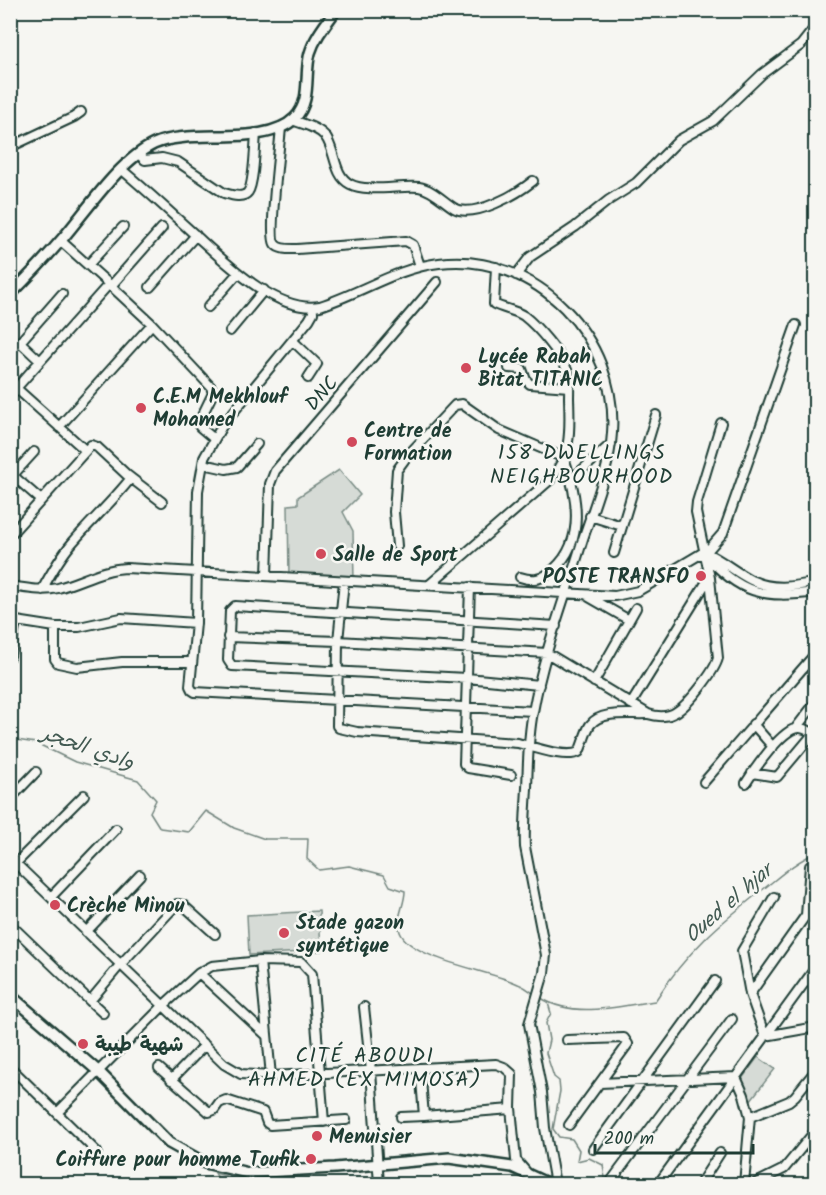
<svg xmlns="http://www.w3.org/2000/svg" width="826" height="1195" viewBox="0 0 826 1195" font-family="Kalam,'Playpen Sans Arabic',sans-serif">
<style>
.green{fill:#d6dbd6;stroke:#7a8c85;stroke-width:1.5}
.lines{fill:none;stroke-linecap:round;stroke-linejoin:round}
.stream{stroke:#72847d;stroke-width:1.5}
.minor-casing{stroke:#1f3d34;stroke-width:12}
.major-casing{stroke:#1f3d34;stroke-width:14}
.minor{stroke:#f6f6f2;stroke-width:8}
.major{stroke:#f6f6f2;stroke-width:9}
.poi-dot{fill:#d1495b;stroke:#f6f6f2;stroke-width:2}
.labels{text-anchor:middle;stroke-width:5;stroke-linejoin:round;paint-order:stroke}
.poi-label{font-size:20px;font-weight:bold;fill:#1f3d34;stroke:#f6f6f2;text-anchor:start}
.street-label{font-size:20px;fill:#1f3d34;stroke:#f6f6f2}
.neighbourhood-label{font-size:21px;letter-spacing:1.5px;fill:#1f3d34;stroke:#f6f6f2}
.water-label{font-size:21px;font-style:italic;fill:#425a52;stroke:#f6f6f2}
</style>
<rect width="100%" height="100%" fill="#f6f6f2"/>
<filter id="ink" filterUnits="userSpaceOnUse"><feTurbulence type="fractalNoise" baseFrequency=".0167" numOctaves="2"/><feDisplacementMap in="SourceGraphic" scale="12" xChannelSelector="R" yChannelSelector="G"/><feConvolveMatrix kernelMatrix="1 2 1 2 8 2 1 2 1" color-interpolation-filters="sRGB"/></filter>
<g filter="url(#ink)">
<path class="green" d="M339,470L360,495L343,512L353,531L354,581L289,577L288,505L298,504V497Z
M319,911L321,951L249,955L247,915Z
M758,1057L775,1069L750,1101L741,1080Z
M215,1173L240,1180L242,1184H221Z"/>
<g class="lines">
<path class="stream" d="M10,739L36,743L75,762L138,780L156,800L150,812L160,828L189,832L206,811L234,828L265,839H308L307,859L319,870L349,866L384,875L390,886L405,891C405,905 395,919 400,932C411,960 493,971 518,984C524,986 529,990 534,994
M541,998C574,1019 619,1006 655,1001C687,951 720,923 766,887C781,875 798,860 816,853
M548,1003L551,1013L546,1023L549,1040L546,1053L554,1077L559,1081L560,1091L553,1129L559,1137L572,1139L579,1150L577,1161L589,1158L603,1165L605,1178"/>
<g class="minor-casing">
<path id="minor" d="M292,120C303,124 317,127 325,136C336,150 333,175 350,184C367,193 400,185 419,187C432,189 443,201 454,208C474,219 517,194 533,181
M281,127C280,144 268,236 275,244C279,250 290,249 297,249L406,241L413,245L420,266
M10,147L74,117L81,112
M138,154L145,160L162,158L178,162L224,193C231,195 243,199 248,192C254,184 255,145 256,133
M121,169C146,190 169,211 193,233C223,260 276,314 320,306C361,293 397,268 439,263C536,251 619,339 612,433C610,468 593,508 582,542C565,598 543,654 533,712C528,737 528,763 527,788C526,808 524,828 525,847L546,955L544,973L529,1024L542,1092L545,1128L555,1184
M88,265L123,227
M516,275L530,257L575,227L609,200L636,183L679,140L713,121L762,74L801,45L816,26
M109,284L152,324L211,387L213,393L198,424L200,427L213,438
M111,286L162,228
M150,287L196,235
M208,307L238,273
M313,307V313L309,320L222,426L204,458L198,491L196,623L190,686L192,690L195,692L533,711
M230,331L264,290
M293,341L317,364L308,378
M20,342L40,361
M10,348L20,342L62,294
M509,368L522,369L526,380L530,384L569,387
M16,388L85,450
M10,395L109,284L61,241
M59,427L152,324
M203,464L226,469L237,467L257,444
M10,473L41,500
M13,475L34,452
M571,480L611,444
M590,516L622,526
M10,535L91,445L97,447L127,475L162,502
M397,546L394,512L397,470L408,455L455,405L462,404L499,430L564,458C577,494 586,541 554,569C542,579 535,582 520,577
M614,553L656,415
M704,553C739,594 764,599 816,592
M706,553C722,560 735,572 751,580C772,590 793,587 816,582
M267,576L270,484L275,471L437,282
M344,581L338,641L337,726L339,728L357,732L518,743C533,747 566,759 579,752C583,744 585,733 590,725C601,710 630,715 646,714
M429,585L550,480C572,454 570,430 569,398C569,389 570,379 567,370C561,354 538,327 524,316C515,310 504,309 494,304L496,267
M10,586C26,588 42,592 58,588C81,582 102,569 126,568L615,596L638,591L650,584L709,549L723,533L796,325
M470,587L464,764L468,768L511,775
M42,590C51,573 60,557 73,542C92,520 113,501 131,478
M589,597L629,620
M10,620L55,627H79L121,618L196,623
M55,627V659L58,663L77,667L122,662H192
M228,637L338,641L547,653L648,714C658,717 667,718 676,712C688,705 715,671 718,658L710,578L696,512L697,502L721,423
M10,656L16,621
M594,682L636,608
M539,685L467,678L232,666L228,660L230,611L235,606L556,626
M631,704L709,578
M753,724L773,747
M796,728L816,702
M752,773L777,777L813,734
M704,782L816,653
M746,783C754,770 782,729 798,728C804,727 810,732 816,734
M10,799L36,772
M10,858L224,1064L241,1074L271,1076L496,1064L504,1067L512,1074L511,1108L516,1160L528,1174
M10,869L84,795
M51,897L116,829
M774,897L742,951L750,994L765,1036L816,1027
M806,915L810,866
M10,924L90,1001L120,965L177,904L183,905L215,934
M86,932L140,875
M260,961L271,1076
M199,973L265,1034
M750,994L806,915L816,905
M90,1001L103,1013
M364,1007L371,1071L379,1184
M567,1040L624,1038L628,1044L569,1125
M10,1067L97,1152
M159,1068L209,1112L214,1110L219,1103L226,1100L263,1112L267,1123L270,1125L346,1120
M420,1068L424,1116L511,1109
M171,1080L205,1045
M600,1083L736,1077L744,1095L750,1117L744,1184
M57,1113L164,1005L199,973L212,966L260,961L301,962L312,974L324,1122
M401,1117L424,1116
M750,1117L789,1101L795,1096L816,1070
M593,1149L715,981
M609,1184L732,1019
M658,1184L816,967
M700,1184L720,1153
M754,1184L784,1169L816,1130"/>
</g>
<g class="major-casing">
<path id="major" d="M10,295C28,277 46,258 63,238C87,210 120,160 154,144C191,127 265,148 295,118C312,101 304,74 310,53C315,37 326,24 336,10
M10,995L99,1072L169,1143L205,1163L248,1173L335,1168L449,1158L512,1167L549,1184"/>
</g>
<use href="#minor" class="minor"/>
<use href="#major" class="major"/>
</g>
</g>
<g class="poi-dot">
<circle cx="466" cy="368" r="6"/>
<circle cx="141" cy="408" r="6"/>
<circle cx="352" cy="442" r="6"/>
<circle cx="321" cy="554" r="6"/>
<circle cx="701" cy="576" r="6"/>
<circle cx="55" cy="905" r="6"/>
<circle cx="284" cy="933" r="6"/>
<circle cx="83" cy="1044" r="6"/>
<circle cx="317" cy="1136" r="6"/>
<circle cx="311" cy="1159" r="6"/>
</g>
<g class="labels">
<g class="poi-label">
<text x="478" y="363">Lycée Rabah<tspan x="478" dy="23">Bitat TITANIC</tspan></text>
<text x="153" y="403">C.E.M Mekhlouf<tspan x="153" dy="23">Mohamed</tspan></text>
<text x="364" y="437">Centre de<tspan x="364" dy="23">Formation</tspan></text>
<text x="333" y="561">Salle de Sport</text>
<text x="689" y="583" text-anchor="end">POSTE TRANSFO</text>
<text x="67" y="912">Crèche Minou</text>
<text x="296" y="929">Stade gazon<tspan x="296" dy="23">syntétique</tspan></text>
<text x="95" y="1051">شهية طيبة</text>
<text x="329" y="1143">Menuisier</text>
<text x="299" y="1166" text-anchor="end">Coiffure pour homme Toufik</text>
</g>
<g class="street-label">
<text transform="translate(321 393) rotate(-49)" y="7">DNC</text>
</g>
<g class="neighbourhood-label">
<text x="582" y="459">158 DWELLINGS<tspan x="582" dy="24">NEIGHBOURHOOD</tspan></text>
<text x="365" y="1062">CITÉ ABOUDI<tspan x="365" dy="24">AHMED (EX MIMOSA)</tspan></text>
</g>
<g class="water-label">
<text transform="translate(88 747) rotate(19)" y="7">وادي الحجر</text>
<text transform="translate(728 903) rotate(-41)" y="7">Oued el hjar</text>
</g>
</g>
<rect width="826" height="1195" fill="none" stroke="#f6f6f2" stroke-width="36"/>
<rect x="18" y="18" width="790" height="1159" fill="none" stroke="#1f3d34" stroke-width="2" filter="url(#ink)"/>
<path d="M595 1144v9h158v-9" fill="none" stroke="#1f3d34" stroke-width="3"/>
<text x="604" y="1144" font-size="18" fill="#1f3d34" stroke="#f6f6f2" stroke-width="4.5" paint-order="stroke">200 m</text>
</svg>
